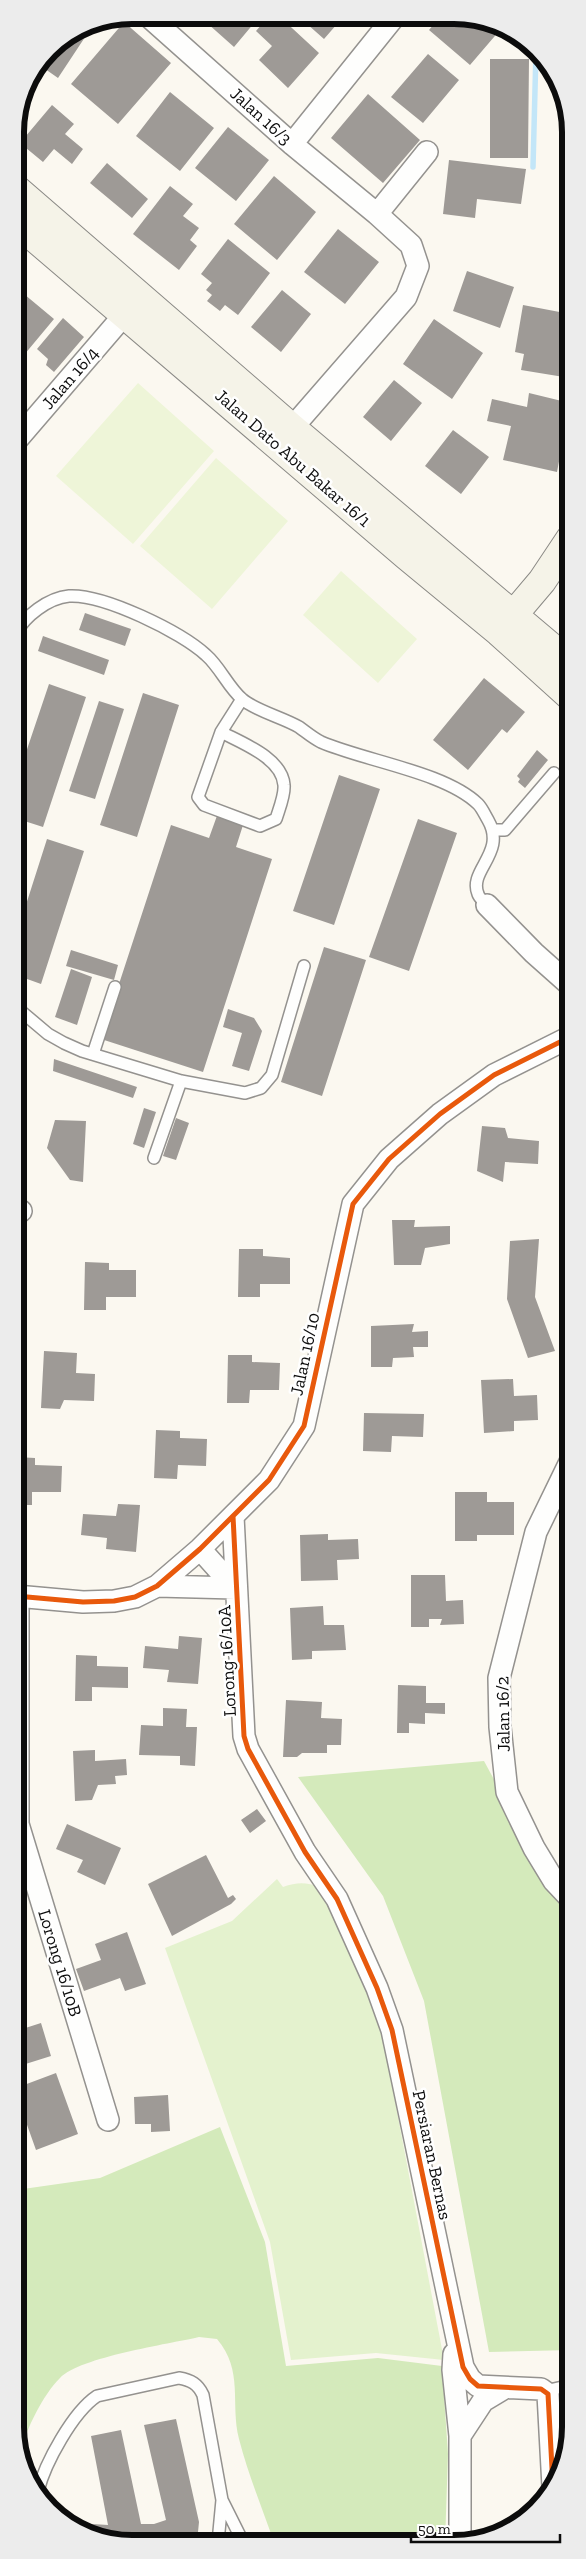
<svg xmlns="http://www.w3.org/2000/svg" width="586" height="2559" viewBox="0 0 586 2559" font-family="'Zilla Slab',serif">
<style>
.green{fill:#e4f2ce}
.forest{fill:#d4eabb}
.pitch{fill:#eef5d8}
.lines{fill:none;stroke-linecap:round;stroke-linejoin:round}
.stream{stroke:#c3e6f8;stroke-width:5.5}
.building{fill:#9e9a96}
.lane-casing{stroke:#94928f;stroke-width:14}
.street-casing{stroke:#94928f;stroke-width:24}
.secondary-casing{stroke:#8a8985;stroke-width:30}
.lane{stroke:#fefefd;stroke-width:11}
.street{stroke:#fefefd;stroke-width:21}
.secondary{stroke:#f5f3e8;stroke-width:28}
.cycleway-casing{stroke:#fff;stroke-width:8}
.cycleway{stroke:#e8590c;stroke-width:5}
.labels{text-anchor:middle;stroke-width:5;stroke-linejoin:round;paint-order:stroke}
.street-label{font-size:18px;fill:#0c0c0c;stroke:#fff}
.rim{fill:none;stroke:#0c0c0c;stroke-width:6}
</style>
<rect width="100%" height="100%" fill="#fbf8f0"/>
<path class="green" d="M277,1879L283,1887C297,1882 306,1882 320,1887L377,2006L444,2360L376,2353L291,2360L270,2242L165,1948L232,1921Z"/>
<path class="forest" d="M484,1761L563,1907L571,1917V2350L489,2352L424,2001L383,1896L298,1777Z
M220,2127L265,2242L286,2366L378,2358L442,2366L448,2454L445,2543L274,2542C262,2508 248,2474 239,2439C230,2403 244,2371 217,2339L199,2337C169,2344 80,2357 60,2378C42,2396 28,2427 20,2451L16,2443V2190L100,2178Z"/>
<path class="pitch" d="M138,383L214,451L133,544L56,476Z
M216,458L288,521L212,609L140,546Z
M341,571L417,639L378,683L303,615Z"/>
<g class="lines">
<path class="stream" d="M533,167L536,51"/>
</g>
<path class="building" d="M198,15L213,16H260L234,47Z
M269,16H279L319,53L288,88L259,60L272,46L256,31Z
M298,16H344L324,39Z
M440,17H478L500,30L470,65L429,30Z
M95,22L58,78L38,64L49,49L87,24Z
M124,22L171,63L118,124L71,84Z
M428,54L459,80L423,123L391,97Z
M490,59H529L528,158H490Z
M28,78L34,82L22,102L27,80Z
M170,92L214,128L180,171L136,136Z
M368,94L420,140L383,183L331,138Z
M52,105L74,124L65,134L83,149L72,164L54,149L43,162L20,143Z
M568,112L570,116V143L561,141Z
M228,127L269,160L236,201L195,168Z
M449,160L526,169L521,204L477,199L475,218L443,214Z
M107,163L148,199L132,218L90,183Z
M569,169H570V208L561,205Z
M274,176L316,212L277,260L234,224Z
M170,186L193,204L183,216L199,228L190,240L197,246L179,270L133,234Z
M338,229L379,262L345,304L304,272Z
M228,239L270,273L238,315L225,305L220,311L207,301L212,295L206,290L212,283L201,274Z
M569,244H570V274L563,272Z
M467,271L514,287L500,328L453,311Z
M18,289L54,319L19,361L15,358V292Z
M282,290L311,314L281,352L251,327Z
M523,305L570,314V378L521,370L524,354L515,352Z
M63,318L84,337L54,372L46,365L48,359L37,349Z
M434,319L483,353L452,399L403,364Z
M15,374L27,384L15,399Z
M394,380L422,403L391,441L363,417Z
M529,393L570,403L557,472L503,460L511,426L487,421L492,399L527,407Z
M453,430L489,457L461,494L425,466Z
M85,613L131,629L125,646L79,630Z
M43,636L109,660L104,675L38,651Z
M484,678L525,712L507,733L502,729L468,770L433,740Z
M49,684L86,697L43,827L15,818V785Z
M143,693L179,705L137,837L100,825Z
M99,701L124,709L95,799L69,791Z
M537,750L548,760L525,788L518,782L520,779L517,776Z
M339,775L380,789L334,925L293,911Z
M218,813L244,822L236,847L272,859L203,1072L101,1039L171,825L209,838Z
M418,819L457,833L409,971L369,957Z
M47,839L84,851L41,984L16,975V936Z
M569,861L570,862V917H564Z
M324,947L366,960L322,1096L281,1082Z
M71,950L118,965L114,980L66,966Z
M71,969L92,977L77,1025L55,1017Z
M228,1009L254,1018L262,1031L249,1071L232,1066L242,1033L223,1027Z
M54,1059L137,1087L133,1098L53,1071Z
M144,1108L156,1112L144,1148L133,1144Z
M176,1118L189,1123L176,1160L163,1156Z
M55,1120L86,1121L83,1182L70,1180L47,1148Z
M482,1126L505,1128L508,1138L539,1141L538,1164L505,1162L503,1182L477,1171Z
M392,1220H415L414,1227L450,1226V1244L425,1248L421,1265H394Z
M539,1239L535,1297L555,1351L528,1358L507,1299L510,1241Z
M239,1249H263V1256L290,1258V1284H260V1297H238Z
M85,1262L109,1263V1270H136V1297H106V1310H84Z
M414,1324L412,1332L428,1331V1347H413L414,1357L393,1358L392,1367H371V1326Z
M44,1351L77,1353L76,1373L95,1374L94,1401L64,1400L60,1409L41,1408Z
M228,1355H252V1362L280,1363L279,1390H250L249,1403H227Z
M513,1379L514,1396L537,1395L538,1420L514,1421V1431L484,1433L481,1380Z
M364,1413L424,1414L423,1437L392,1436L391,1452L363,1451Z
M156,1430L180,1431V1438L207,1439L206,1466L178,1465L177,1479L154,1478Z
M16,1457L35,1458V1465L62,1466L61,1492H32V1505H16Z
M455,1492H487V1502H514V1535H477V1541H455Z
M118,1504L140,1505L136,1552L106,1549L107,1538L81,1535L83,1514L116,1516Z
M328,1534V1540L358,1539L359,1559L337,1560L338,1580L301,1581L300,1535Z
M411,1575H445L446,1601L463,1600L464,1624L440,1625L442,1619H429V1627H411Z
M323,1606L324,1625H344L346,1650L312,1651V1659L292,1660L290,1608Z
M179,1636L202,1638L198,1684L167,1682L169,1670L143,1668L145,1646L178,1649Z
M76,1655L97,1656V1666L128,1667V1688L92,1687V1701H75Z
M561,1673L571,1674V1710L559,1709Z
M398,1685L426,1686V1703H445V1714L425,1713V1724L409,1723V1733H397Z
M286,1700L322,1702L321,1718L342,1719L341,1745H327V1753H302L297,1757H283Z
M163,1708L187,1709L186,1727H197L195,1766L180,1765V1756L139,1755L141,1725L163,1726Z
M95,1750V1761L126,1759L127,1775L115,1776L116,1784L98,1785L92,1800L75,1801L73,1751Z
M563,1770H571V1823H566Z
M257,1809L266,1821L250,1833L241,1820Z
M67,1824L121,1848L105,1885L77,1872L83,1860L56,1849Z
M206,1855L228,1898L233,1895L236,1899L231,1904L172,1936L148,1884Z
M127,1932L146,1984L125,1991L120,1978L84,1991L76,1969L101,1960L95,1944Z
M41,2023L51,2056L16,2067V2031Z
M56,2073L78,2134L36,2150L16,2094V2088Z
M168,2095L170,2131L151,2132V2124H135L134,2097Z
M176,2419L199,2522L197,2542H108L77,2523L108,2525L91,2436L121,2430L141,2524H154L166,2520L144,2425Z"/>
<g class="lines">
<g class="lane-casing">
<path id="lane" d="M15,634C25,616 48,598 69,596C104,594 181,632 206,655C220,667 228,687 242,699C254,710 284,718 299,727C306,732 313,738 321,742C365,761 445,772 478,804C482,808 485,815 488,820C507,853 468,870 478,894C479,898 485,902 487,905
M221,732C242,743 282,758 284,785C285,795 279,809 276,819L260,826L204,805L198,797L221,732L242,699
M494,830H505L554,773
M16,1007L48,1034L64,1043L82,1051L181,1081L245,1093L261,1088L272,1075L304,966
M93,1054L115,987
M154,1158L181,1081
M545,2391L571,2385
M38,2491C45,2463 73,2412 97,2396L179,2378C191,2380 198,2384 203,2395L222,2500L218,2542
M222,2500L243,2542"/>
</g>
<g class="street-casing">
<path id="street" d="M147,15L292,144L377,214L411,245L418,266L406,297L292,428
M292,144L394,17
M377,214L427,152
M15,442L125,314
M487,905L534,953L570,985
M16,1210L21,1211
M570,1462L536,1532L499,1678L500,1727L507,1792L534,1848L554,1881L571,1899
M233,1516L244,1736L248,1749L305,1852L337,1899L377,1988L392,2030L463,2367L470,2379L478,2386L541,2389L548,2394L553,2487
M200,1549L235,1588
M157,1586L235,1588
M16,1596L83,1602L114,1601L135,1597L157,1586L200,1549L269,1480L304,1426L353,1204L389,1159L440,1114L494,1075L570,1037
M18,1596V1824L108,2120
M454,2354L453,2370L460,2436V2543
M460,2436L483,2401L503,2389"/>
</g>
<g class="secondary-casing">
<path id="secondary" d="M15,188L292,428L570,663
M15,221L407,556L499,632L570,696
M503,627L542,581L570,539"/>
</g>
<use href="#lane" class="lane"/>
<use href="#street" class="street"/>
<use href="#secondary" class="secondary"/>
<g class="cycleway-casing">
<path id="cycleway" d="M233,1516L244,1736L248,1749L305,1852L337,1899L377,1988L392,2030L463,2367L470,2379L478,2386L541,2389L548,2394L553,2487
M16,1596L83,1602L114,1601L135,1597L157,1586L200,1549L269,1480L304,1426L353,1204L389,1159L440,1114L494,1075L570,1037"/>
</g>
<use href="#cycleway" class="cycleway"/>
</g>
<g class="labels">
<g class="street-label">
<text transform="translate(261 116) rotate(42)" y="6">Jalan 16/3</text>
<text transform="translate(70 378) rotate(-49)" y="6">Jalan 16/4</text>
<text transform="translate(293 458) rotate(41)" y="6">Jalan Dato Abu Bakar 16/1</text>
<text transform="translate(305 1354) rotate(-78)" y="6">Jalan 16/10</text>
<text transform="translate(227 1661) rotate(-93)" y="6">Lorong 16/10A</text>
<text transform="translate(503 1714) rotate(-91)" y="6">Jalan 16/2</text>
<text transform="translate(60 1963) rotate(73)" y="6">Lorong 16/10B</text>
<text transform="translate(432 2155) rotate(78)" y="6">Persiaran Bernas</text>
</g>
</g>
<path d="M0 0H586V2559H0ZM132 24H454A108 108 0 0 1 562 132V2427A108 108 0 0 1 454 2535H132A108 108 0 0 1 24 2427V132A108 108 0 0 1 132 24Z" fill="#ececec" fill-rule="evenodd"/>
<path class="rim" d="M132 24H454A108 108 0 0 1 562 132V2427A108 108 0 0 1 454 2535H132A108 108 0 0 1 24 2427V132A108 108 0 0 1 132 24Z"/>
<path d="M411 2534v8h149v-8" fill="none" stroke="#0c0c0c" stroke-width="2.5"/>
<text x="418" y="2534" font-size="15" fill="#0c0c0c" stroke="#ffffff" stroke-width="4" paint-order="stroke">50 m</text>
</svg>
